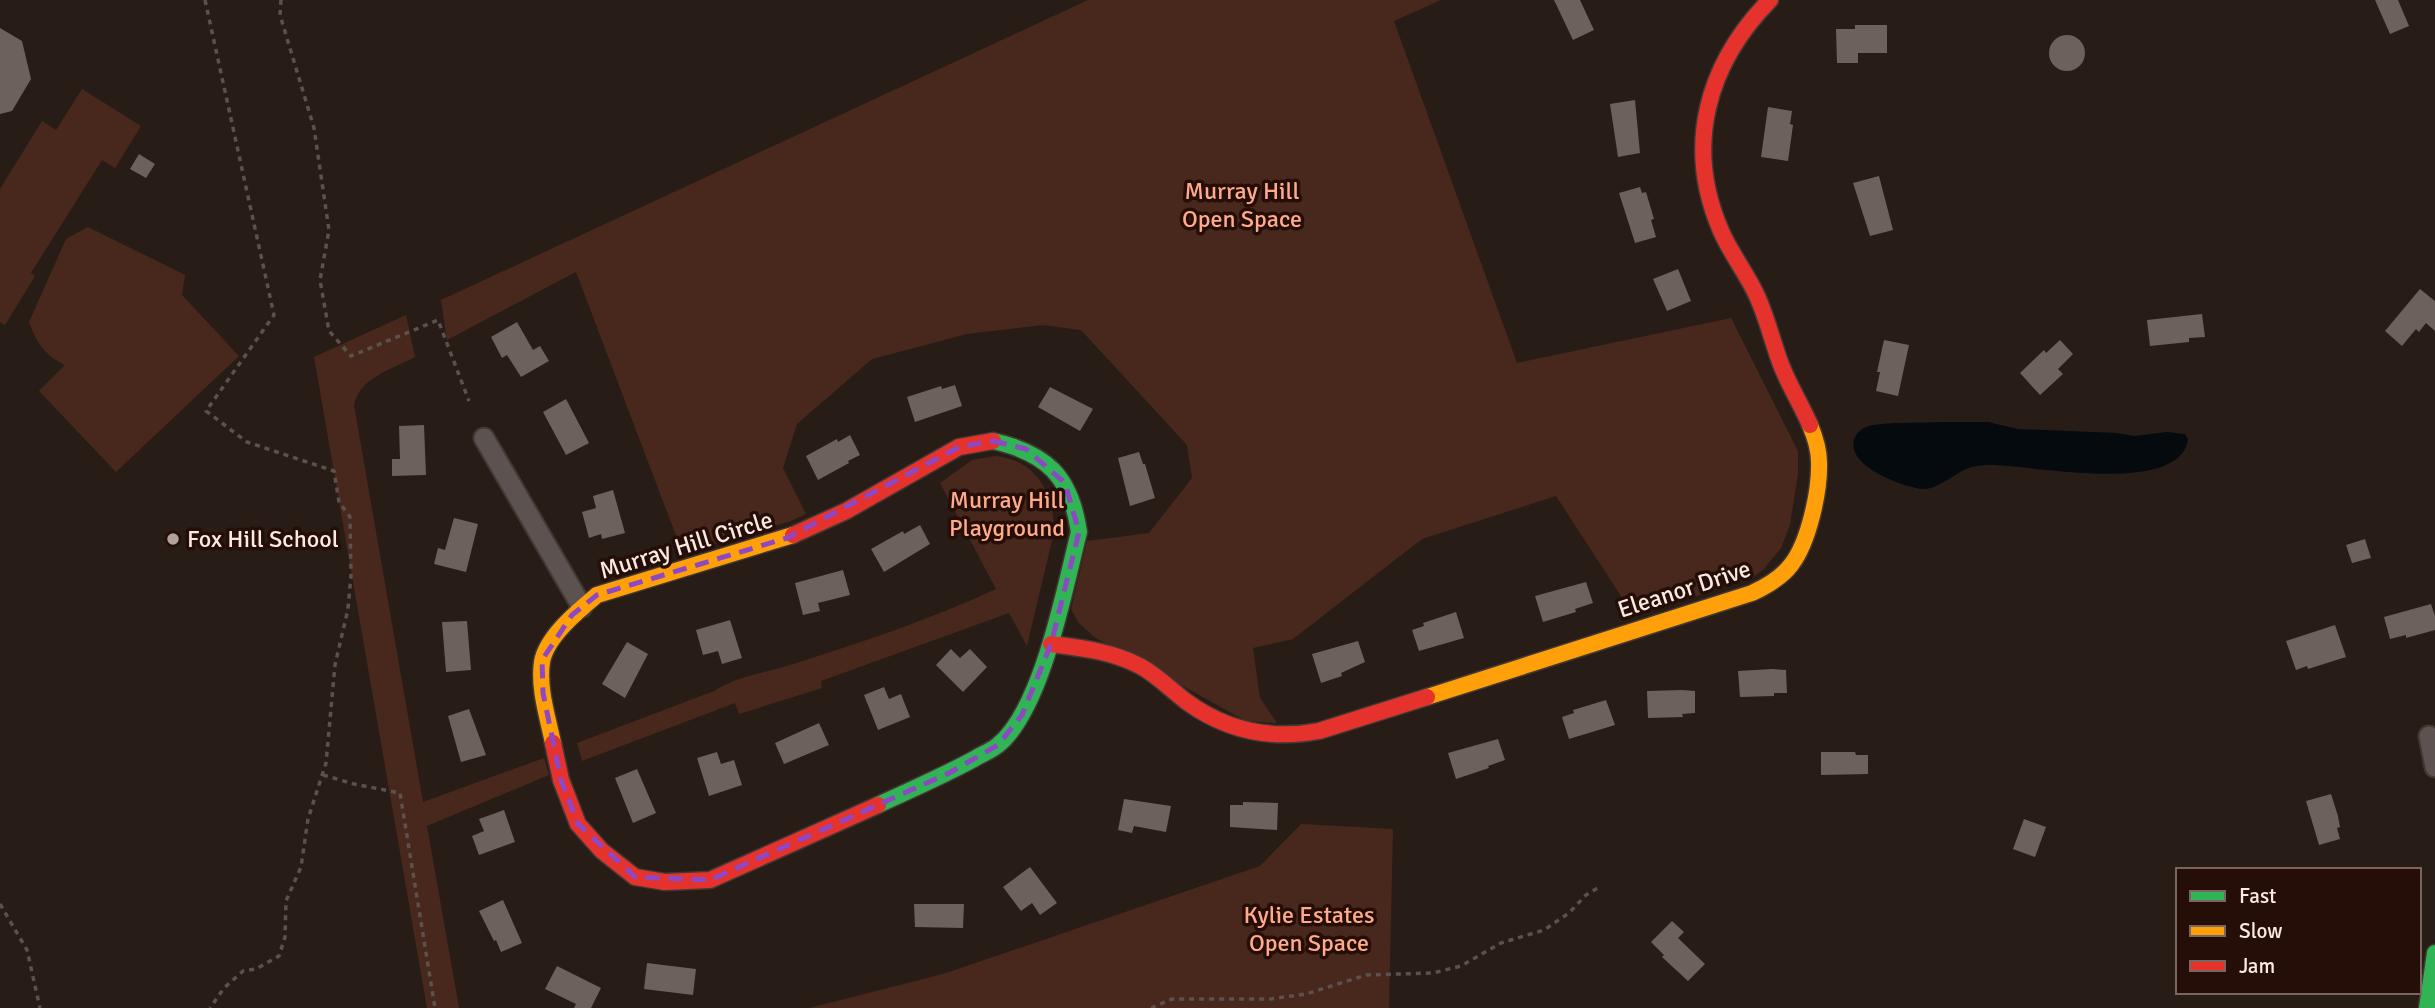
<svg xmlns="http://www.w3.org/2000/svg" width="2435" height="1008" viewBox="0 0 2435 1008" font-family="Signika,sans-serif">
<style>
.green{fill:#48281c}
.water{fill:#040a0d}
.building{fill:#6c615c}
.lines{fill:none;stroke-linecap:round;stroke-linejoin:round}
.street-casing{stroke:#423834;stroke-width:23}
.fast-casing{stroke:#423834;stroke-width:19}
.slow-casing{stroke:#423834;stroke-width:19}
.jam-casing{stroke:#423834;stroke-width:19}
.path{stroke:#5b524d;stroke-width:3.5;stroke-dasharray:5 5;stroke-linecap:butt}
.street{stroke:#5c524f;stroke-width:19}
.fast{stroke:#30b455;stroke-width:16}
.slow{stroke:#ff9f0a;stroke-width:16}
.jam{stroke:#e5322d;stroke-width:16}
.marked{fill:none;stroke:#8e48c4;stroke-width:5;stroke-dasharray:14 9;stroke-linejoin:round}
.poi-dot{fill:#b1a29c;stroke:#250e07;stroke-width:2.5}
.labels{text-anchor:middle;stroke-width:7;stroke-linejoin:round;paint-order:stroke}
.park-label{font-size:24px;fill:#ffaa8b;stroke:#250e07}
.poi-label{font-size:24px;fill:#fbeae3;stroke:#250e07;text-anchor:start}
.street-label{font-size:24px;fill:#fbeae3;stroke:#250e07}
</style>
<rect width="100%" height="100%" fill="#281c17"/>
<path class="green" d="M1088,0H1441L1394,21L1517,363L1731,318L1798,451V474L1790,525L1781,548L1763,570L1752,578L1634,616L1556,496L1422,539L1293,639L1253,648L1260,698L1277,723L1246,721L1094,637L1078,622L1071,609L1087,541L1149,533L1192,478L1187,445L1081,330L1043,325L967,334L872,359L797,424L783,468L806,514L791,521L683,554L576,272L447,340L441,300Z
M82,89L141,126L115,168L102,160L31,273L35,276L5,325L0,322V189L42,121L56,130Z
M88,227L185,275L182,295L239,356L116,472L39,391L65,365C46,356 36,343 29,322L66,239Z
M406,315L415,357C392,369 359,378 354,405L423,802L544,758L549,775L427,826L459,1008H427L314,357Z
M995,456C1037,460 1054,493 1054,532L1027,646L1009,613L821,681L822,688L739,714L735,703L582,761L577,743L714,691C737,676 765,673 790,665C859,643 930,620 996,589L940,483L972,460Z
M1301,824L1393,829L1389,1008H809L943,974L1260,866Z"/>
<path class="water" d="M1938,422H1988L2018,429L2117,433L2135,436L2167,432L2185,434L2188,439C2181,496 2034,466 1995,465C1985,465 1974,465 1964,470C1948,478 1934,493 1916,488C1896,484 1847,465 1854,440C1856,433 1862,428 1869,426C1885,422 1920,423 1938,422Z"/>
<path class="building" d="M1554,0H1580L1594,30L1573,40Z
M2375,0H2398L2409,26L2390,34Z
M1855,25H1887V53H1858V63H1837L1836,29H1855Z
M0,28L22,41L31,79L12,111L0,114Z
M2049 53a18 18 0 1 1 36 0a18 18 0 1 1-36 0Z
M1635,100L1640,153L1618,157L1610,104Z
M1768,107L1792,111L1790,124L1793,125L1788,161L1761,157Z
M139,154L155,164L146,178L130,169Z
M1879,176L1893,230L1870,236L1853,183Z
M1640,187L1642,193L1646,192L1654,219L1651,220L1656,237L1635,243L1619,193Z
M1678,269L1691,301L1667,311L1653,279Z
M2420,289L2435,301V331L2426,323L2419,332L2416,329L2402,346L2385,331Z
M2202,314L2205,337L2189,338V342L2150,346L2147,320Z
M517,322L533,350L540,346L549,361L521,377L507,355L502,358L491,337Z
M1884,340L1909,345L1898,396L1876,391L1880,372H1877Z
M2060,340L2073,354L2058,369L2063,374L2040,395L2020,373L2044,350L2046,353Z
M955,385L962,406L915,422L907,397L941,386L942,389Z
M1050,387L1093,409L1080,431L1038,407Z
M566,399L589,443L566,455L543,412Z
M424,425L426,475L392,476V459H400L399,426Z
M850,435L860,455L848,461L849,463L818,480L806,456L837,439L838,442Z
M1139,452L1143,464H1145L1155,498L1130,506L1118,458Z
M613,490L625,533L602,539L601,534L589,538L582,512L596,508L593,496Z
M454,518L478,524L466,572L434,564L438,548L445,550Z
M920,525L930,544L884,572L871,549L903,531L904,534Z
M2365,539L2371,558L2352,563L2346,545Z
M843,570L850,595L818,603L820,611L803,615L795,583Z
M1586,582L1593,603L1575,609L1576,612L1543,622L1535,596Z
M2431,604L2435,616V630L2406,638V635L2390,639L2384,617Z
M1456,612L1464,638L1419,651L1412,630L1424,626L1423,623Z
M730,620L742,658L722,664L718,651L703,655L696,630Z
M467,621L471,670L446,672L442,622Z
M2335,625L2346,657L2308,669L2307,666L2296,670L2286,641Z
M1358,641L1365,662L1341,673L1342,676L1321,683L1312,654Z
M627,642L648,654L625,698L602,684Z
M951,649L960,658L970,649L987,667L963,692L936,665Z
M1773,669L1786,670L1787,693H1774V696L1740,697L1738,671Z
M884,687L889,699L901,694L910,717L878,730L864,695Z
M1682,690L1695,691V713L1682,714L1683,717L1648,718L1647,691Z
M1606,700L1615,725L1569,739L1562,717L1574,713L1573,710Z
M469,709L486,755L461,762L448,716Z
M819,723L829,745L784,764L775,743Z
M1498,739L1505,760L1488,766L1489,768L1456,779L1448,753Z
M717,752L721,764L734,760L742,785L709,796L697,758Z
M1821,752H1855L1856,755H1868V774L1821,775Z
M637,769L656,813L633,823L615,778Z
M2331,794L2338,816L2340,827L2337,828L2340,839L2319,845L2306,801Z
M1124,799L1171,806L1166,832L1134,826L1132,833L1118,830Z
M1243,802L1278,803L1277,830L1230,827V805H1243Z
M504,810L515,842L479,855L472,836L484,831L479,819Z
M2024,819L2046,827L2035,857L2013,849Z
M1030,867L1057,903L1040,915L1032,903L1021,911L1003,887Z
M503,900L522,943L501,952L496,940L494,941L479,911Z
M914,904H964L963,928L915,927Z
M1672,921L1684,932L1678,938L1705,964L1688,981L1662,957L1664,955L1651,942Z
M647,963L696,969L693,995L644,989Z
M557,966L601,988L591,1008H574L576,1004L545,989Z"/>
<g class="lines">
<g class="street-casing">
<path id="street" d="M484,438L582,607
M2429,736L2435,767"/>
</g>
<g class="fast-casing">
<path id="fast" d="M878,805C910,790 943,776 974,759C982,754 991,751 998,745C1042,710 1065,587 1079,532C1071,477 1047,453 993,441
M2427,1008L2435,953"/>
</g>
<g class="slow-casing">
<path id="slow" d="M1427,697L1752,593C1767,586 1781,578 1791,565C1809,542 1820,490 1819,462C1819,449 1815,437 1810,425
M553,743C548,718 538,688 542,662C546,637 579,610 597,595L793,535"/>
</g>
<g class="jam-casing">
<path id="jam" d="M1770,0C1707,64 1684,146 1721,231C1731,254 1747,274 1757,296C1767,318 1772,340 1780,362C1788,384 1801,404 1810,425
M793,535L846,511L959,447L993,441
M1051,644C1081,648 1112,651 1140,666C1157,675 1171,690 1187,702C1227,731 1271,740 1319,731L1427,697
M553,743L561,780L578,824L602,851L635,877L665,882L710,880L878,805"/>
</g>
<path class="path" d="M205,0L274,315L206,411L247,442L334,471L339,502L350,517L351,575L348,609L335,665L326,763L308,819L301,867L286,901L285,937L279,956L256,969L243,971L224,988L210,1008
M281,0L280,15L314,128L329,230L320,280L329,331L351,356L438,320L469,401
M323,775L354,784L400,793L435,1008
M0,904L27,950L40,1008
M1151,1008L1172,999H1270L1306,994L1366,975L1433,973L1461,966L1501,943L1544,930L1569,913L1586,895L1601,886"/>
<use href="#street" class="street"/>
<use href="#fast" class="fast"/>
<use href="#slow" class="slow"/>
<use href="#jam" class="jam"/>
</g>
<path class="marked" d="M993,441L1026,449L1065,483L1079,532L1051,644L1022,715L998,745L949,773L710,880L635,877L578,824L561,780L543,693L542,660L572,615L597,595L787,538L959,447Z"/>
<circle class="poi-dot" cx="173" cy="539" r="7"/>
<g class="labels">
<g class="park-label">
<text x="1242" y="199">Murray Hill<tspan x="1242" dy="28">Open Space</tspan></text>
<text x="1007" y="508">Murray Hill<tspan x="1007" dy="28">Playground</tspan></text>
<text x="1309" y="923">Kylie Estates<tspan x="1309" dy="28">Open Space</tspan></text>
</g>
<g class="poi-label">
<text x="187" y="547">Fox Hill School</text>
</g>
<g class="street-label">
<text transform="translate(686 545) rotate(-17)" y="8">Murray Hill Circle</text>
<text transform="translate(1684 589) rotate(-18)" y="8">Eleanor Drive</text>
</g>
</g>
<rect x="2176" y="868" width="245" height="126" fill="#250e07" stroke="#7b665f" stroke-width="2"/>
<rect x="2190" y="891" width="35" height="10" fill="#30b455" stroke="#7b665f" stroke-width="2"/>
<text x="2239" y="903" font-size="21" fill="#fbeae3">Fast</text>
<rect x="2190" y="926" width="35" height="10" fill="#ff9f0a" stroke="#7b665f" stroke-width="2"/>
<text x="2239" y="938" font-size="21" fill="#fbeae3">Slow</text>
<rect x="2190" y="961" width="35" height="10" fill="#e5322d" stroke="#7b665f" stroke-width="2"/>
<text x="2239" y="973" font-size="21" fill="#fbeae3">Jam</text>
</svg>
